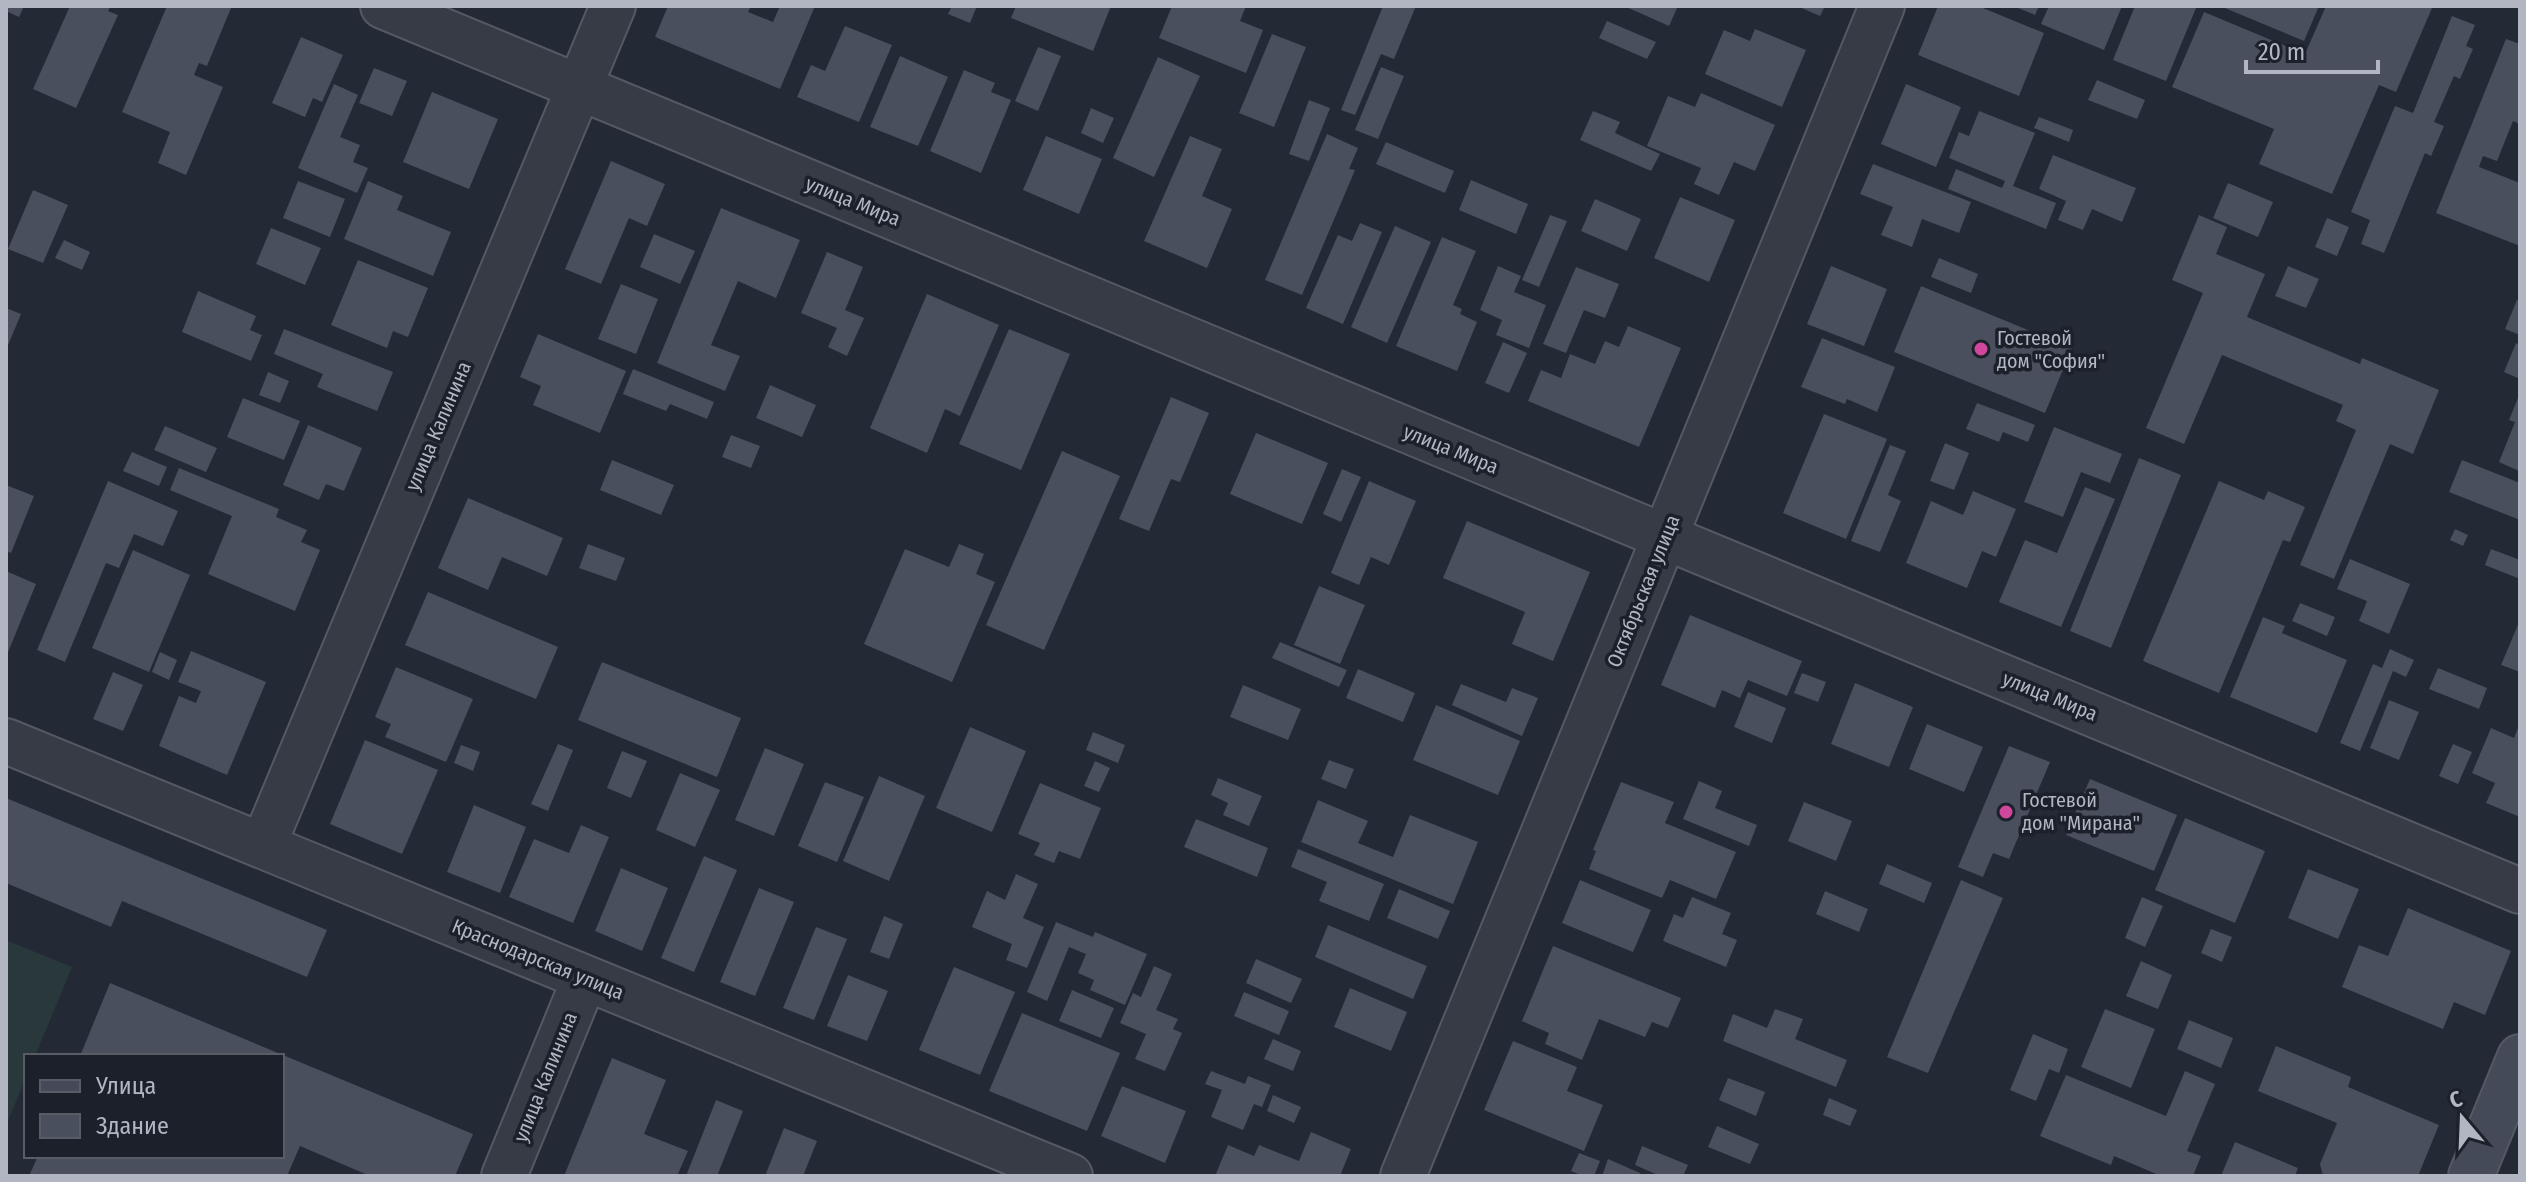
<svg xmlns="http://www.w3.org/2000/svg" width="2526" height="1182" viewBox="0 0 2526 1182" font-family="'Fira Sans Condensed',sans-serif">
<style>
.green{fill:#29383a}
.building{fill:#494f5d}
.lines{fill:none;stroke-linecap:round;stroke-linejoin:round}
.street-casing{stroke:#545963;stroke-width:48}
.secondary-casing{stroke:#545963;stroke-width:48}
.street{stroke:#363b46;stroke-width:44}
.secondary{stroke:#454a58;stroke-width:44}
.hotel-dot{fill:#d1479c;stroke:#1c202a;stroke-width:3}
.labels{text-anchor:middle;stroke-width:7;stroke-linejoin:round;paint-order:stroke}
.street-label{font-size:20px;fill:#b1b6c2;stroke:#1c202a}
.poi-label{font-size:20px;fill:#b1b6c2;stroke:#1c202a;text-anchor:start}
</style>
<rect width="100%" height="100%" fill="#232935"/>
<path class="green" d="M6,940L72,967L35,1056H26V1077L6,1126Z"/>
<path class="building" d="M6,6H24L19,17L6,11Z
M70,6H111L108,11L118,15L76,108L33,89Z
M167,6H225L231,8L207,66L199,63L194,75L223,87L186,175L158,163L170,132L122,112Z
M668,6H751L748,12L773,22L780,6H815L780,89L655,37Z
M952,6H977L970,23L948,14Z
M1016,6H1111L1093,51L1011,18Z
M1172,6H1246L1240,21L1263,30L1246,73L1159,38Z
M1383,6H1416L1394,59L1381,54L1355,115L1341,110Z
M1624,6H1678L1669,26Z
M1797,6H1825L1820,16Z
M1938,6H1978L2044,33L2019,96L1918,55Z
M2013,6H2039L2035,15Z
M2049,6H2122L2104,50L2041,24Z
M2135,6H2191L2196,8L2166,81L2113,60Z
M2220,6H2319L2304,41Z
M2326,6L2432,8L2396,92L2379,85L2332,194L2259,164L2274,129L2172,87L2204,12L2305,54Z
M2452,16L2475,25L2466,46L2473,49L2460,79L2454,76L2434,122L2444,126L2431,156L2425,153L2384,253L2361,244L2370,220L2351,212L2395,106L2413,113Z
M1607,21L1656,42L1647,59L1599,38Z
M845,26L892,45L859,122L797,97L811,65L825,71Z
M1755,29L1806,50L1782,107L1705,74L1724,30L1750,41Z
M1272,34L1306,47L1274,127L1239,113Z
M301,37L343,55L322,102L313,98L305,117L272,103Z
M2506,39L2520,44V124L2513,121L2497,161L2483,156L2479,167L2520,183V246L2436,213Z
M1038,47L1061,56L1038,111L1015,101Z
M900,56L948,77L918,146L870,127Z
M1158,57L1200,76L1154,177L1113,158Z
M1381,67L1404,76L1378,139L1355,130Z
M374,68L407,81L392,116L359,103Z
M964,70L995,83L991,92L1011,100L981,173L930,151Z
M2097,80L2145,100L2137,119L2088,100Z
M334,84L358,95L340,137L360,145L353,162L368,168L357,193L298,168Z
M1906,84L1961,107L1936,167L1881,144Z
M432,92L498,119L469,189L403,162Z
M1701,93L1775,125L1755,171L1734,162L1719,195L1694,184L1701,168L1647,146L1668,96L1695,107Z
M1309,100L1330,108L1309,161L1289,154Z
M1091,108L1114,118L1103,143L1081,133Z
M1593,111L1620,122L1615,133L1660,154L1651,171L1580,140Z
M1979,111L2035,133L2013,186L2056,203L2046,229L1948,189L1956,169L2002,188L2005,181L1949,158L1959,132L1969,136Z
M2039,117L2073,130L2069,142L2034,128Z
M1327,134L1358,148L1349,169L1355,170L1302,295L1265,280Z
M1046,136L1102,159L1079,214L1023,190Z
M1190,136L1222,149L1202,196L1232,209L1207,268L1144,241Z
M1386,142L1454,171L1445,193L1376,164Z
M2053,155L2136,188L2122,222L2092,209L2083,230L2058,220L2066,201L2039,189Z
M611,161L665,184L647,226L629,218L601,284L565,269Z
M1873,164L1971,202L1959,233L1922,219L1912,247L1881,235L1893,207L1860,194Z
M1471,180L1528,204L1516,234L1459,210Z
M298,181L345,199L330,237L283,218Z
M368,181L403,196L397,210L451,232L433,276L344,239Z
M2228,183L2273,202L2258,237L2213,218Z
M33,190L68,205L43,263L8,249Z
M1680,197L1735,220L1709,282L1654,258Z
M1595,199L1641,219L1627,251L1581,231Z
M721,208L800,240L776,298L738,281L711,345L740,356L725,391L657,363Z
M1550,215L1567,221L1539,287L1522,280Z
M2199,215L2227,227L2216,254L2265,274L2247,317L2360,364L2362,358L2439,390L2413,454L2390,444L2334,579L2300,565L2356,430L2336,421L2343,405L2222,355L2184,444L2146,428L2203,293L2172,280Z
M2327,218L2349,227L2337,256L2315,247Z
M1360,223L1382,232L1343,324L1306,308L1338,235L1352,241Z
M1395,226L1431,242L1387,343L1351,327Z
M271,228L321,248L305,285L256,264Z
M654,234L695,251L680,284L640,267Z
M1442,237L1476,251L1453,305L1462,309L1460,314L1477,322L1457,371L1396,346Z
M64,240L90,252L82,270L55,258Z
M827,252L863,267L845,310L864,318L847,356L828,347L837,328L801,313Z
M1939,258L1978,274L1971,293L1931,277Z
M358,260L428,288L408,337L393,331L387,348L331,325Z
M1498,266L1521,276L1514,292L1546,305L1529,348L1496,335L1502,320L1480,310Z
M1831,266L1887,289L1864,346L1807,324Z
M2288,266L2319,279L2306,308L2275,296Z
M1576,267L1619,284L1605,318L1584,310L1566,353L1543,344Z
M621,284L658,299L636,354L598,339Z
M1921,286L2072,348L2045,413L1894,352Z
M198,291L256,316L250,330L262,335L251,361L182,332Z
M927,294L999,325L960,416L945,409L927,453L870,428Z
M2517,300L2520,301V335L2505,329Z
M6,308L21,314L6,350Z
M1628,326L1681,348L1639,447L1528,401L1541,370L1561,378L1570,354L1595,364L1605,341L1619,347Z
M284,329L393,372L377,411L317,387L323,374L274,354Z
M1009,329L1070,354L1021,470L959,444Z
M538,334L626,371L600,433L533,405L541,386L520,377Z
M1822,338L1895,367L1877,412L1847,399L1845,404L1801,387Z
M1503,342L1527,353L1509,393L1485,383Z
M2516,343L2520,345V379L2504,372Z
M633,369L714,402L707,419L670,404L666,411L623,394Z
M268,372L289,381L280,403L259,395Z
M770,385L816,405L802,437L756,418Z
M2520,393V469L2519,471L2499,462L2515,422L2509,420Z
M1171,397L1209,413L1180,482L1171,479L1149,531L1119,519Z
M243,398L300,421L284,460L227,437Z
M1977,403L2035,425L2028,442L2003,432L1999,442L1966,429Z
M1824,414L1887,439L1846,539L1783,513Z
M308,425L362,448L344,491L326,484L319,500L283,485Z
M165,426L217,448L206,472L154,450Z
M2054,427L2122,454L2110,483L2081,472L2063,517L2024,502Z
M1256,433L1328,463L1302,524L1230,494Z
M731,435L760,446L751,468L722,457Z
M1945,443L1969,453L1954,490L1930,481Z
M1890,445L1906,451L1888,495L1901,501L1880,552L1851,541Z
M1062,451L1120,476L1044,650L986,625Z
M132,452L167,467L159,486L123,471Z
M2139,458L2181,475L2111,648L2070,631Z
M612,460L674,485L661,515L600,490Z
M2462,460L2520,483V520L2449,492Z
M179,468L279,509L276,517L307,530L301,542L320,550L295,611L208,574L232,516L170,490Z
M1342,469L1361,477L1341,522L1323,514Z
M108,481L178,511L163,546L134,534L119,568L106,563L65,662L37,650Z
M1369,481L1416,501L1389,565L1371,557L1359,585L1331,573Z
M2219,481L2264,500L2268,491L2305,507L2290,542L2283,540L2219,693L2143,661Z
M6,485L34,496L11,553L6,551Z
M2085,487L2115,499L2061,627L1999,602L2025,540L2057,553Z
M1973,491L2016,509L1996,557L1982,551L1967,588L1906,563L1931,501L1963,515Z
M468,498L563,538L547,576L502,557L488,590L438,568Z
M1467,521L1590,572L1553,661L1512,644L1525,612L1443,578Z
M2455,529L2468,535L2463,546L2450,540Z
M588,544L625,558L616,581L579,568Z
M959,544L984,554L976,574L995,582L952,682L864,644L905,549L949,567Z
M2491,549L2520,560V579L2485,565Z
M133,550L190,575L149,672L92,648Z
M2350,559L2410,584L2389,634L2359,621L2367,601L2337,589Z
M6,571L36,584L6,657Z
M1319,586L1365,605L1340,664L1294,645Z
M428,592L558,647L536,699L405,645Z
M2300,603L2335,617L2327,636L2292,621Z
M1690,615L1802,661L1787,696L1748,680L1740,698L1722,690L1715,708L1661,685Z
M2263,617L2285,626L2282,633L2347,660L2317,733L2230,697Z
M2520,620V672L2501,665Z
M1280,642L1347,670L1339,687L1272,658Z
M2390,649L2414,660L2406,677L2393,671L2360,751L2340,743L2373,664L2382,668Z
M191,651L266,682L227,775L159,746L179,696L196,703L201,691L178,682Z
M160,652L177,660L169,680L152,672Z
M602,662L741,718L717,777L578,720Z
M396,667L473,699L446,762L385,737L391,724L375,717Z
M2438,668L2487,688L2479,709L2429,689Z
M1358,669L1415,693L1403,722L1346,698Z
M113,672L143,685L123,731L93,719Z
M1802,673L1826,682L1818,702L1794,693Z
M1855,683L1913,707L1889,767L1831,744Z
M1461,684L1506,702L1512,688L1538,698L1522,736L1452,705Z
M1243,685L1301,709L1288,740L1230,717Z
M1748,692L1786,708L1772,743L1734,727Z
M2389,700L2419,712L2399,760L2370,748Z
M1436,705L1520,741L1498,795L1413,760Z
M2520,723V817L2486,803L2495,783L2472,773L2491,728L2514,738Z
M1927,724L1983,747L1964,792L1909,769Z
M970,727L1026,751L992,832L936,808Z
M1093,732L1125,745L1118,763L1086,750Z
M365,740L438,770L402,854L330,824Z
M558,744L573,750L548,811L531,804Z
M2453,744L2472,752L2458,784L2439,776Z
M461,745L480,752L473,771L454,763Z
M2009,746L2050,762L2009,859L1993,853L1983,877L1958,867Z
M765,748L804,764L774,836L735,820Z
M622,751L647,761L631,798L607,788Z
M1329,760L1354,769L1346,789L1321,779Z
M1095,761L1110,768L1099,792L1084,786Z
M680,773L720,790L695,847L656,830Z
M879,776L925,796L889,881L843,861Z
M1218,778L1262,796L1249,826L1223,815L1228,803L1211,795Z
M2090,779L2177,815L2154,871L2066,835Z
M1699,781L1722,791L1715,808L1757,825L1749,846L1683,819Z
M825,782L864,797L837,862L798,846Z
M1621,782L1674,802L1665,823L1736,852L1716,899L1670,880L1662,898L1589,869L1596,851L1593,850Z
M1040,783L1101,808L1080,859L1059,851L1054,863L1034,855L1040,843L1018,834Z
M6,798L327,930L307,977L122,901L111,927L6,883Z
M1318,800L1368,821L1358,843L1393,857L1410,815L1478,842L1453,904L1301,842Z
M1804,802L1852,821L1836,861L1788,841Z
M474,805L526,827L500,893L447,872Z
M2185,818L2265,851L2235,923L2155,890Z
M1196,819L1268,848L1257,877L1184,847Z
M581,825L609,837L573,923L509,897L534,839L569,853Z
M1298,849L1384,884L1369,921L1319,901L1327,882L1291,867Z
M704,856L737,870L694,972L661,958Z
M1887,864L1932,883L1924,903L1879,884Z
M621,868L668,888L642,951L595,931Z
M2308,869L2359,889L2338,939L2288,918Z
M1016,874L1038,884L1023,918L1044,927L1027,968L1006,960L1012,944L972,927L987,891L1005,900Z
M1580,880L1651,910L1633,952L1562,923Z
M1961,880L2003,898L1928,1073L1887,1057Z
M759,888L794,902L755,996L720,982Z
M1399,889L1450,911L1438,939L1387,918Z
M1825,891L1868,909L1859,932L1816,914Z
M1692,897L1731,913L1722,934L1737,940L1726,967L1663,941L1674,914L1683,918Z
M2142,897L2163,906L2145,947L2125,938Z
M2408,908L2511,951L2485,1015L2454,1002L2443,1029L2342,987L2359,945L2388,956Z
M884,916L903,924L889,959L870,952Z
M1056,922L1093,937L1095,932L1147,954L1125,1005L1090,990L1094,980L1078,973L1086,954L1069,947L1047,1001L1027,992Z
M1328,925L1427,966L1413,999L1315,957Z
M816,927L847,939L814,1020L783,1008Z
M2211,929L2232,937L2222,962L2201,953Z
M1553,946L1681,998L1668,1028L1652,1022L1645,1037L1599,1019L1582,1060L1545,1044L1549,1033L1522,1021Z
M1256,959L1302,979L1291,1003L1246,983Z
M2141,961L2172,975L2158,1009L2126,996Z
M1154,966L1172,974L1156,1010L1178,1019L1173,1029L1182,1033L1165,1071L1135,1059L1146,1034L1120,1023L1133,993L1141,997Z
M954,967L1015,992L980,1075L919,1050Z
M848,975L888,991L867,1041L827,1026Z
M110,983L473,1134L455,1176H370L300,1146L287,1176H29L38,1156H282V1056H80Z
M1350,988L1407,1012L1391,1051L1334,1027Z
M1072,990L1114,1008L1101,1038L1059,1021Z
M1244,992L1289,1011L1279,1035L1234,1016Z
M1775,1009L1803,1019L1795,1039L1847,1060L1836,1087L1723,1041L1733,1014L1767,1028Z
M2105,1009L2155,1029L2131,1088L2081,1067Z
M1022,1013L1120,1053L1087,1131L989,1091Z
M2189,1020L2233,1038L2221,1068L2177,1049Z
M2033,1034L2068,1049L2059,1073L2049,1069L2036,1101L2010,1090Z
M1273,1039L1301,1051L1293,1071L1264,1059Z
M1513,1041L1577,1067L1567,1091L1603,1105L1584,1151L1484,1110Z
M2276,1046L2351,1077L2348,1087L2439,1125L2418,1176H2323L2320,1164L2337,1123L2258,1091Z
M612,1058L666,1080L644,1134L688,1151L677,1176H564Z
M1211,1071L1245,1084L1248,1076L1271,1085L1262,1107L1254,1104L1243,1130L1211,1117L1222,1090L1205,1084Z
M2185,1071L2215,1084L2187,1151L2201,1156L2193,1176H2161L2114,1156L2111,1165L2040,1136L2066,1075L2166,1116Z
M1728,1078L1765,1092L1756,1116L1719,1100Z
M1122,1086L1186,1111L1165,1163L1101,1136Z
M1273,1095L1301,1107L1294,1123L1267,1111Z
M1829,1098L1857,1110L1850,1126L1823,1115Z
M716,1100L743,1111L717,1176H686Z
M1717,1126L1759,1144L1750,1164L1708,1147Z
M784,1128L817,1141L803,1176H765Z
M1311,1132L1351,1149L1340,1176H1215L1228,1145L1254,1156L1259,1145L1299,1161Z
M2235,1142L2298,1168L2295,1176H2221Z
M1642,1146L1688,1165L1683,1176H1660L1635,1165Z
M1579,1153L1600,1161L1594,1176H1583L1571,1171Z
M1608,1159L1640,1173L1639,1176H1602Z"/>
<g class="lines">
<g class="street-casing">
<path id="street" d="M383,6L2520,891
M6,741L1070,1176
M263,846L613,6
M504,1176L585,978
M1403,1176L1882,6"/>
</g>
<g class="secondary-casing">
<path id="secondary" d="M2471,1176L2520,1057"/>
</g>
<use href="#street" class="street"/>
<use href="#secondary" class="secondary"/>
</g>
<g class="hotel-dot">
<circle cx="1981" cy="349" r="8"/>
<circle cx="2006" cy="812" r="8"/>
</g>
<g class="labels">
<g class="street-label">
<text transform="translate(853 201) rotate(22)" y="7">улица Мира</text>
<text transform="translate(438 426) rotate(-67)" y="7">улица Калинина</text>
<text transform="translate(1451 449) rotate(22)" y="7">улица Мира</text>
<text transform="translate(1643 591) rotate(-68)" y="7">Октябрьская улица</text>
<text transform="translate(2050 696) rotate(22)" y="7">улица Мира</text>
<text transform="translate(538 959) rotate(22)" y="7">Краснодарская улица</text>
<text transform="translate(545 1077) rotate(-68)" y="7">улица Калинина</text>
</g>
<g class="poi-label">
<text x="1997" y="345">Гостевой<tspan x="1997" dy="23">дом "София"</tspan></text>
<text x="2022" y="807">Гостевой<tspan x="2022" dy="23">дом "Мирана"</tspan></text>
</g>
</g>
<rect width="2526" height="1182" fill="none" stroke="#b1b6c2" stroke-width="16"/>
<rect x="24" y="1054" width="260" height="104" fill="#1c202a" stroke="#585c67" stroke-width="2"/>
<rect x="40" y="1080" width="40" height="12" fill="#454a58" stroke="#585c67" stroke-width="2"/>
<text x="96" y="1094" font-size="24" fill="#b1b6c2">Улица</text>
<rect x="40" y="1114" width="40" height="24" fill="#494f5d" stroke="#585c67" stroke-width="2"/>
<text x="96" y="1134" font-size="24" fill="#b1b6c2">Здание</text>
<g transform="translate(2462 1118) rotate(341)" stroke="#1c202a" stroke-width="6" paint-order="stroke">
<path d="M0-6L14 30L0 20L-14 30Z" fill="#b1b6c2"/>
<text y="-12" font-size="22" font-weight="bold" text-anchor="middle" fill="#b1b6c2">С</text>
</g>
<path d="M2246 60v12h132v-12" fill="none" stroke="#b1b6c2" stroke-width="4"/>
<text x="2258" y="60" font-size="24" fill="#b1b6c2" stroke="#1c202a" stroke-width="6" paint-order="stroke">20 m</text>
</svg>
